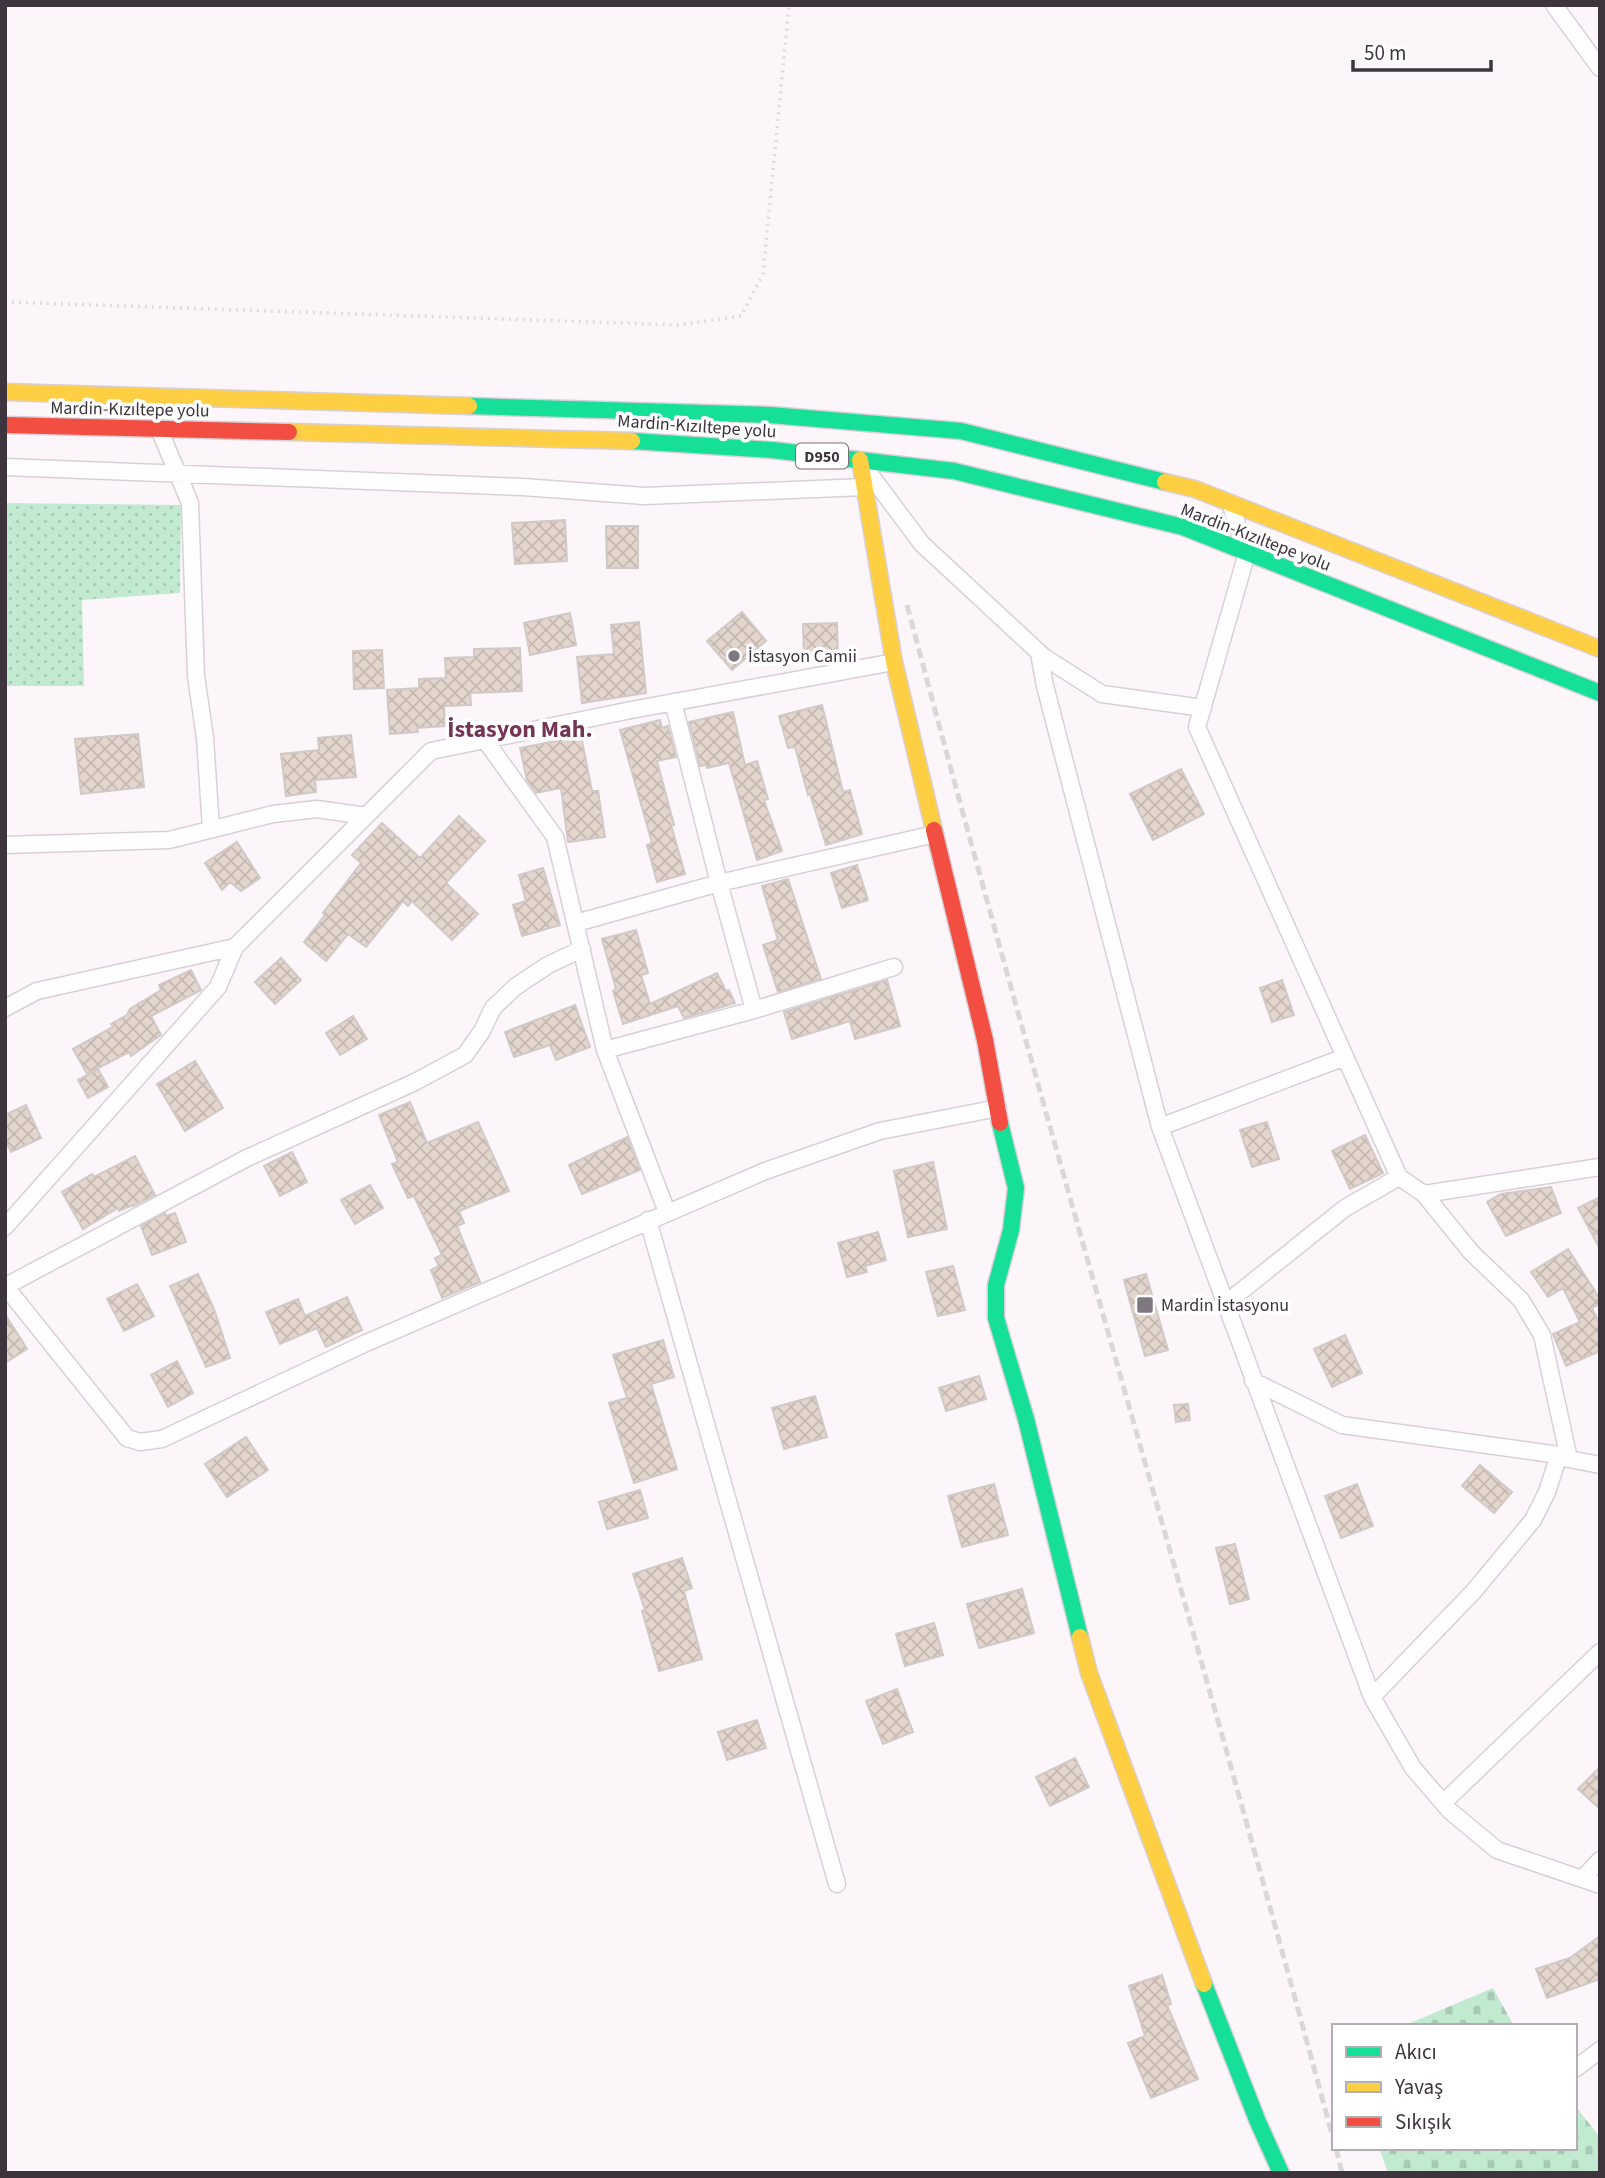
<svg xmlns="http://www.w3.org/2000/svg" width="1605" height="2178" viewBox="0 0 1605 2178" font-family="'Source Sans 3',sans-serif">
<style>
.green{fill:url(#green-dots)}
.cemetery{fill:url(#cemetery-stones)}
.building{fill:url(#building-cross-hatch);stroke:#d0c9c7;stroke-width:2}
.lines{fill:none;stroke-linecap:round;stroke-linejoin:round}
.street-casing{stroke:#d8d0d7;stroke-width:19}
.fast-casing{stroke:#d8d0d7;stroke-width:19}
.slow-casing{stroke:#d8d0d7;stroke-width:19}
.jam-casing{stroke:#d8d0d7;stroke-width:19}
.path{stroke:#dddbdd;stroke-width:3.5;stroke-dasharray:2 5;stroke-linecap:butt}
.street{stroke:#fffefe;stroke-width:16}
.fast{stroke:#16e098;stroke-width:16}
.slow{stroke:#ffcf43;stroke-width:16}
.jam{stroke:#f24e42;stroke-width:16}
.rail{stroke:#dad7da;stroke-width:5;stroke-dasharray:10 5;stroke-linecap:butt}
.poi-dot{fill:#807880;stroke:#fff;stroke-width:2.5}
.labels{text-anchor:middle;stroke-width:7;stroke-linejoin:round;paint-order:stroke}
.shield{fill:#fff;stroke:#787177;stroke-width:2}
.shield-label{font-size:16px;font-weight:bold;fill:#3e343d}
.street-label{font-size:18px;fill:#3e343d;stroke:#fff}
.poi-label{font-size:18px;fill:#3e343d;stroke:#fff;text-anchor:start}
.district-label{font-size:24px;font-weight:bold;fill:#753456;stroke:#fff}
</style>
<defs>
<pattern id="green-dots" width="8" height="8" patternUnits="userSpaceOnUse" patternTransform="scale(1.75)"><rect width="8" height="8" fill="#c2ead1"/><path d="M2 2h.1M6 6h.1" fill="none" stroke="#a8c9b4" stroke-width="1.8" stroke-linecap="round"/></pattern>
<pattern id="cemetery-stones" width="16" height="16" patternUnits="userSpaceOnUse" patternTransform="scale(1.75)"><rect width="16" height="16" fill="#c2ead1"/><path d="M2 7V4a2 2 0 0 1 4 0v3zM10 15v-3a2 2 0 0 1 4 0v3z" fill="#a8c9b4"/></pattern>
<pattern id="building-cross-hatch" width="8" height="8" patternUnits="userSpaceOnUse" patternTransform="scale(1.75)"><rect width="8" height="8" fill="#e4d6cd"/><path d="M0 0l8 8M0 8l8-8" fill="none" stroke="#c5b8b1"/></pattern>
</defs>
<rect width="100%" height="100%" fill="#fcf6fb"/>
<path class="green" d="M5,503L181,505L180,593L82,600L84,686H5Z"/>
<path class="cemetery" d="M1493,1988L1514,2026H1403Z
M1575,2106L1600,2137V2173H1388L1379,2148H1575Z"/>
<path class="building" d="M565,520L567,561L515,564L512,523Z
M606,526H638V568H607Z
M742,612L766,641L732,670L707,641Z
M570,613L576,645L530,655L524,623Z
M639,622L646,693L582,703L577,657L614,654L611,625Z
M837,623L838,659L804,660L803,624Z
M520,648L522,691L470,693L471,705L444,706L445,726L417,728L418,732L390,734L387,690L419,688V679L446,678L445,658L474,657V649Z
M382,650L384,688L354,689L353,651Z
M822,705L843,792L850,790L862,834L826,845L810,794L808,795L795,747L788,748L779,716Z
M733,712L745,765L757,761L768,799L764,800L782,851L757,860L729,763L707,768L706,765L700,766L689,722Z
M660,720L662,728L668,726L676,757L657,761L674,825H671L685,874L657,882L647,845L652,843L620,730Z
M138,734L144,787L81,794L75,739Z
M351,735L356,777L315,780L316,792L286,796L281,754L319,750L318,738Z
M581,736L592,791H598L605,837L568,842L561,788L536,793L527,780L520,748Z
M1181,769L1204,814L1153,840L1130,794Z
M459,816L485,841L446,883L478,914L452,940L412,901L408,906L403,901L366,947L348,934L326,961L304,942L325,915L323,913L361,863L352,855L382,823L420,858Z
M237,842L260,878L241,891L230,882L222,890L205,863Z
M857,865L868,900L842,908L831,873Z
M543,868L560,925L522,936L513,905L526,901L519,875Z
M788,879L821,979L778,992L763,945L778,940L762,886Z
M636,930L648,973L641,975L650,1004L717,973L726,991L729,990L735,1003L684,1018L678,1006L623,1024L613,991L616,989L602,939Z
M281,958L301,980L275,1004L255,982Z
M191,970L201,990L151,1016L161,1035L131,1056L129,1052L87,1074L73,1049L113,1027L111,1024L127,1015L130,1009L161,990L159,985Z
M887,980L900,1026L855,1039L850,1021L792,1039L784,1012Z
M1282,980L1294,1015L1272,1022L1260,988Z
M575,1005L590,1047L556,1060L550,1045L514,1057L505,1032Z
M353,1016L367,1039L340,1055L326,1033Z
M195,1061L223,1108L185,1131L157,1084Z
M98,1069L108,1087L88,1098L78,1080Z
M410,1102L427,1143L478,1122L509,1191L459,1211L464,1223L457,1226L480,1282L442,1298L431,1270L439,1266L435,1258L442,1255L414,1196L408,1198L392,1164L398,1162L379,1115Z
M26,1105L41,1138L11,1152L5,1140V1115Z
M1267,1122L1279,1159L1252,1167L1240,1130Z
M1365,1135L1383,1173L1350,1189L1332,1151Z
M627,1137L640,1170L582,1194L569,1165Z
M292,1152L307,1182L280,1196L264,1166Z
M135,1156L155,1195L133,1206V1205L119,1211L118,1208L83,1229L62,1192L92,1174L94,1177Z
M933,1162L947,1229L908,1237L894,1171Z
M370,1185L383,1208L355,1224L341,1200Z
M1551,1187L1561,1213L1506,1236L1487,1202L1501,1194Z
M1600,1197V1249L1578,1208Z
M165,1213L166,1216L175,1213L186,1242L152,1255L141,1226Z
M878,1232L886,1260L865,1266L867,1272L847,1277L838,1243Z
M1568,1249L1600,1299V1304L1592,1308L1600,1325V1351L1566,1366L1553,1334L1580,1322L1563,1288L1548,1297L1531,1272Z
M953,1266L965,1310L938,1316L926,1272Z
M198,1274L214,1309L230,1358L206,1367L170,1286Z
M1146,1274L1168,1350L1145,1356L1124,1280Z
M137,1284L154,1316L124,1331L107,1299Z
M347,1297L362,1330L326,1347L317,1328L280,1344L266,1312L298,1299L305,1316Z
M5,1314L27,1349L5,1363Z
M1345,1335L1362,1373L1332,1387L1314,1349Z
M663,1340L674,1377L651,1384L677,1469L634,1483L609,1403L627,1398L613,1355Z
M177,1361L193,1393L168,1407L151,1375Z
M979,1376L986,1399L946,1411L939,1388Z
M815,1396L827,1437L784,1449L772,1408Z
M1188,1404L1190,1420L1176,1422L1174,1405Z
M246,1437L268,1470L227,1497L205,1464Z
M1480,1465L1512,1492L1494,1513L1462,1486Z
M994,1484L1008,1535L962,1547L948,1496Z
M1357,1484L1373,1526L1341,1538L1325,1496Z
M640,1490L648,1518L607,1529L599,1502Z
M1235,1544L1249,1599L1230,1604L1216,1548Z
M682,1558L692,1588L684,1591L702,1659L659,1671L642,1611L645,1610L633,1574Z
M1022,1589L1034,1633L979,1648L967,1604Z
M934,1623L943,1655L905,1666L896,1634Z
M897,1689L913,1732L883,1744L866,1701Z
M757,1720L766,1748L727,1760L718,1732Z
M1075,1758L1089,1787L1050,1806L1036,1777Z
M1600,1767V1809L1578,1789Z
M1600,1936V1979L1547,1998L1536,1969L1570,1958Z
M1162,1975L1171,2004L1167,2005L1198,2079L1151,2098L1128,2043L1145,2036L1129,1986Z"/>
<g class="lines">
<g class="street-casing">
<path id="street" d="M1554,5L1600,68
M159,429L190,503L196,676L205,738L211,829
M863,465L922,544L1044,657L1102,694L1203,708
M5,467L523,487L645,496L864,487
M1230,503L1247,553L1197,727L1399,1177L1424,1194L1600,1167
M1039,653L1045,686L1160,1127L1372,1697L1413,1768L1450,1811L1497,1850L1600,1885
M673,702L719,883L754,1010
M485,740L555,837L605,1050L667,1212
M5,845L169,840L273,814L317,809L366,816
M576,923L719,883L935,834
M5,1008L37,991L235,947L431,751L631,710L894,662
M605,1050L754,1010L894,967
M1160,1127L1345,1057
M1424,1194L1471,1252L1521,1300L1542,1335L1569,1459L1600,1465
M648,1220L837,1884
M5,1227L218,987L235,947
M5,1286L127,1438L140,1442L162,1439L366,1343L765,1171L880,1131L998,1108
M6,1286L247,1158L415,1082L465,1055L482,1031L493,1008L515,987L548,965L582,949
M1225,1304L1345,1208L1399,1177
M1253,1381L1342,1425L1559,1455L1569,1459
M1372,1697L1474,1591L1533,1520L1547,1492L1559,1455
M1443,1803L1600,1652
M1582,1879L1600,1860
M1575,2069L1600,2050"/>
</g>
<g class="fast-casing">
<path id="fast" d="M469,406L770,415L961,431L1165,482
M632,441L772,450L954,471L1183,527L1600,693
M1000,1123L1016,1188L1011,1230L996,1285V1318L1026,1419L1080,1637
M1204,1984L1258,2122L1281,2173"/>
</g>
<g class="slow-casing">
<path id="slow" d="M5,392L469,406
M289,432L632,441
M860,460L894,662L934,830
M1165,482L1195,489L1600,649
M1080,1637L1089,1673L1204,1984"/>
</g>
<g class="jam-casing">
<path id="jam" d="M5,425L289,432
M934,830L985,1040L1000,1123"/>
</g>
<path class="path" d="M5,302L680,325L741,316L763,274L789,5"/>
<use href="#street" class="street"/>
<use href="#fast" class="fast"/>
<use href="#slow" class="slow"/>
<use href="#jam" class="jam"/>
<path class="rail" d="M907,605C1043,1119 1196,1628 1334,2142
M1336,2148L1342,2173"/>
</g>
<g class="poi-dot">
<circle cx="734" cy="656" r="7"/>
<rect x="1136" y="1296" width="18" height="18" rx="3.5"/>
</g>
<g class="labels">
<rect class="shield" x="796" y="443.5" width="52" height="25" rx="5"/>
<g class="shield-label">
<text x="822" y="462">D950</text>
</g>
<g class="street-label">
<text transform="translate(130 409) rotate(1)" y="6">Mardin-Kızıltepe yolu</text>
<text transform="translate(697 426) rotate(4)" y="6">Mardin-Kızıltepe yolu</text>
<text transform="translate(1256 537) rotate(21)" y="6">Mardin-Kızıltepe yolu</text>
</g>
<g class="poi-label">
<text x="748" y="662">İstasyon Camii</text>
<text x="1161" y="1311">Mardin İstasyonu</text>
</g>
<g class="district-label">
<text x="520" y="737">İstasyon Mah.</text>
</g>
</g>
<rect width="1605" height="2178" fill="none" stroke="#3e343d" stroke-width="14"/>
<rect x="1332" y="2024" width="245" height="126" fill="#ffffff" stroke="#b2aeb1" stroke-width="2"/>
<rect x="1346" y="2047" width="35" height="10" fill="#16e098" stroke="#b2aeb1" stroke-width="2"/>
<text x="1395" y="2059" font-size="21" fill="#3e343d">Akıcı</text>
<rect x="1346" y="2082" width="35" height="10" fill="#ffcf43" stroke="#b2aeb1" stroke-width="2"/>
<text x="1395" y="2094" font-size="21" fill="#3e343d">Yavaş</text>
<rect x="1346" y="2117" width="35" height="10" fill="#f24e42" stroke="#b2aeb1" stroke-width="2"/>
<text x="1395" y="2129" font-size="21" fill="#3e343d">Sıkışık</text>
<path d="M1353 60v10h138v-10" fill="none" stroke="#3e343d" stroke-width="3.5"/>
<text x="1364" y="60" font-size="21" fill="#3e343d" stroke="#ffffff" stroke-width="5" paint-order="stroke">50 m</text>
</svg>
